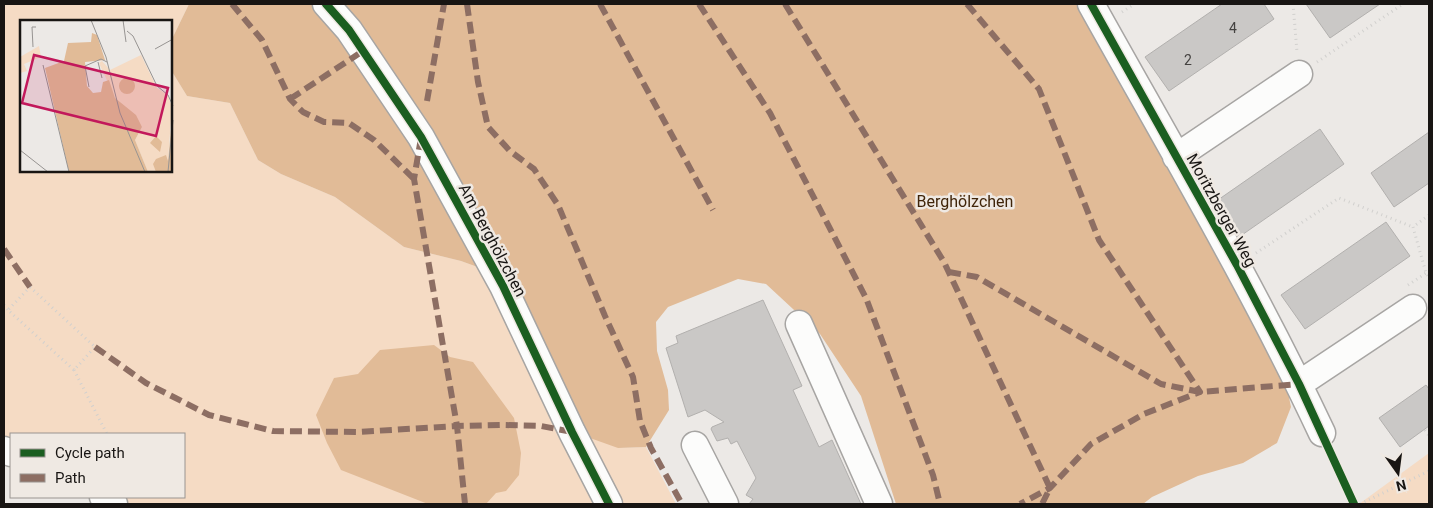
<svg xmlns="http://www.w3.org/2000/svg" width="1433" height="508" viewBox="0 0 1433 508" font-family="Roboto,sans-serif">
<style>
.green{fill:#f5dbc4}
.forest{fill:#e1bb97}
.building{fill:#cac8c6;stroke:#b2b0ae}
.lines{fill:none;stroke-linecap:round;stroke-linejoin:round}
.minor-casing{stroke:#a7a5a3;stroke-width:29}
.path{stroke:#d1d0ce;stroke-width:3;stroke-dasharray:1 4;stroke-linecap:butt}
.minor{stroke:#fcfcfb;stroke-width:26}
.quiet{stroke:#8d6e63;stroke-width:6;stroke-dasharray:12 6;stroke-linecap:butt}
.cycleway-casing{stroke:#efe9e3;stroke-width:11}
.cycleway{stroke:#1b5e20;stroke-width:8}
.labels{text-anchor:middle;stroke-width:5;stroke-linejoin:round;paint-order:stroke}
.number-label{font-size:14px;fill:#444240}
.park-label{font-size:16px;fill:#402509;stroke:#efe9e3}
.street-label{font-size:16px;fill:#181513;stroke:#efe9e3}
.inset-road{fill:none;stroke:#979492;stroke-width:1}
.view{fill:#c2185b;fill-opacity:0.15;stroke:#c2185b;stroke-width:2.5}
.inset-edge{fill:none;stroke:#181513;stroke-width:2.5}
</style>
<rect width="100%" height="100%" fill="#ece9e6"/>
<path class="green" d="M4,4H189L171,41V21H21V171H171V70L187,96L230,103L258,160L281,174L335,197L404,247L461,261L511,279L618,448L646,447L676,504H128L122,497H184V434H11V450L4,447Z
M1429,453V504H1359Z"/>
<path class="forest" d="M189,4H1081L1284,373L1291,407L1277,443L1243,463L1198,476L1152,497L1143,504H896L861,396L820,334L766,284L738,279L668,307L656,322L657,351L668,390L669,410L646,447L618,448L590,438L511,279L461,261L404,247L335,197L281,174L258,160L230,103L187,96L171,70V41Z
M434,345L450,357L473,362L514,418L521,453L519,475L506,491L496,493L486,504H428L341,470L327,443L316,415L334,378L358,374L380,350Z"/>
<path class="building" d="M1222,4H1264L1274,19L1169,91L1145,57Z
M1306,4H1380L1330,38Z
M1320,129L1344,164L1239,237L1215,202Z
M1429,132V183L1394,207L1371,173Z
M1386,222L1410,256L1305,329L1281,295Z
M763,300L802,386L793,390L819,447L832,440L861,504H749L753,499L746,495L756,478L754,474L737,441L731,444L728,438L717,441L711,429L712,427L724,422L705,410L688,417L666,348L678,343L676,336Z
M1426,385L1429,389V426L1400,447L1379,418Z"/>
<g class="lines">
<g class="minor-casing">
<path id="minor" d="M326,4L349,30L421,137L503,286L572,432L609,504
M1091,4C1170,146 1253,286 1322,433
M1176,157L1299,74
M799,324L879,504
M1299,384L1413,308
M695,445L725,504
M4,450L11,453
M103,497L114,504"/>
</g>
<path class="path" d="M1293,4L1297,52
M1122,12L1134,4
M1317,62L1403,4
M1429,215L1413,227L1426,273L1429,277
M1256,253L1339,198L1413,227
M1408,285L1426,273
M30,287L95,347L74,370L8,310Z
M4,305L8,310
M74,370L107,434
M1425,430L1429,436
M1360,504L1429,471"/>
<use href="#minor" class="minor"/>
<path class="quiet" d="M232,4L262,40L290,99L303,112L324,122L349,123L374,140L414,179
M467,4L478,82L488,127L510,151L534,169L558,205L605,316L633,377L640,421L651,448L682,504
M600,4L713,210
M699,4L770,113L866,298L933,475L940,504
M785,4L944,262L1050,488L1042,504
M967,4L1039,89L1099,240L1200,392L1144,414L1091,444L1050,488L1020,504
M290,99L363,51
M427,101L444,4
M421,138L414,179L457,426L465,504
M4,249L30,287
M949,272L977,277L1161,384L1200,392L1299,384
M95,347L146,383L209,415L273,431L357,432L457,426L505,425L541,426L572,432"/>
<g class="cycleway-casing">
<path id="cycleway" d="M326,4L349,30L421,137L503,286L572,432L609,504
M1091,4L1237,265L1299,384L1354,504"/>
</g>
<use href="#cycleway" class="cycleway"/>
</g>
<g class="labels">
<g class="number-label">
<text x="1233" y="33">4</text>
<text x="1188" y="65">2</text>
</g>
<g class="park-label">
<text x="965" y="207">Berghölzchen</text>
</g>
<g class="street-label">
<text transform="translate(1222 210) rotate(61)" y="6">Moritzberger Weg</text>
<text transform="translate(493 240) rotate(62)" y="6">Am Berghölzchen</text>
</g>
</g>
<g transform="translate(20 20)">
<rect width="152" height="152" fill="#ece9e6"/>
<path d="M19,26L21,37L4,44L7,51L0,53V37ZM121,35L137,68L148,75L152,87L147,152H128L115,120L122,107L95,78L79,43L82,41L90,50Z" fill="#f5dbc4"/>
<path d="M72,13L77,15L85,40L65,42L67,66L73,73L81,72L83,62L89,60L95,78L116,95L122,107L115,120L128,152H49L25,48L44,41L48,23L71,22ZM99 66a8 8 0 1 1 16 0a8 8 0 1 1-16 0ZM152,99V152H136L133,144L136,139L146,135L148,141ZM136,116L142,122L140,132L130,123Z" fill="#e1bb97"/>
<path class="inset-road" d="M71,0L86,37L100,93L125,152M103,0L106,22M107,11L113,16L137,66L148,75L153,86M13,27L12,7H16M135,29L153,19M78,42L82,58M23,45L49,152M69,67L65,46L81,39L87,42M0,130L28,152M148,152L153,100"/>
<path class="view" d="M14,35L148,68L136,116L2,83Z"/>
<rect width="152" height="152" class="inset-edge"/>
</g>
<rect width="1433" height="508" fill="none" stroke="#181513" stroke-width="10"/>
<rect x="10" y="433" width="175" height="65" fill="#efe9e3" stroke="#999490"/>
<rect x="20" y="449" width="25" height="8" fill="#1b5e20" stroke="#999490"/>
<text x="55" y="458" font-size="15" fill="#181513">Cycle path</text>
<rect x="20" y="474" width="25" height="8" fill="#8d6e63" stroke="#999490"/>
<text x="55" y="483" font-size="15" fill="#181513">Path</text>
<g transform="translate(1398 473) rotate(166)" stroke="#efe9e3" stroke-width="4" paint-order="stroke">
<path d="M0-4L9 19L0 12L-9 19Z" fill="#181513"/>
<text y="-8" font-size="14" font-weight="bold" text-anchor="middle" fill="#181513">N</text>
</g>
</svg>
